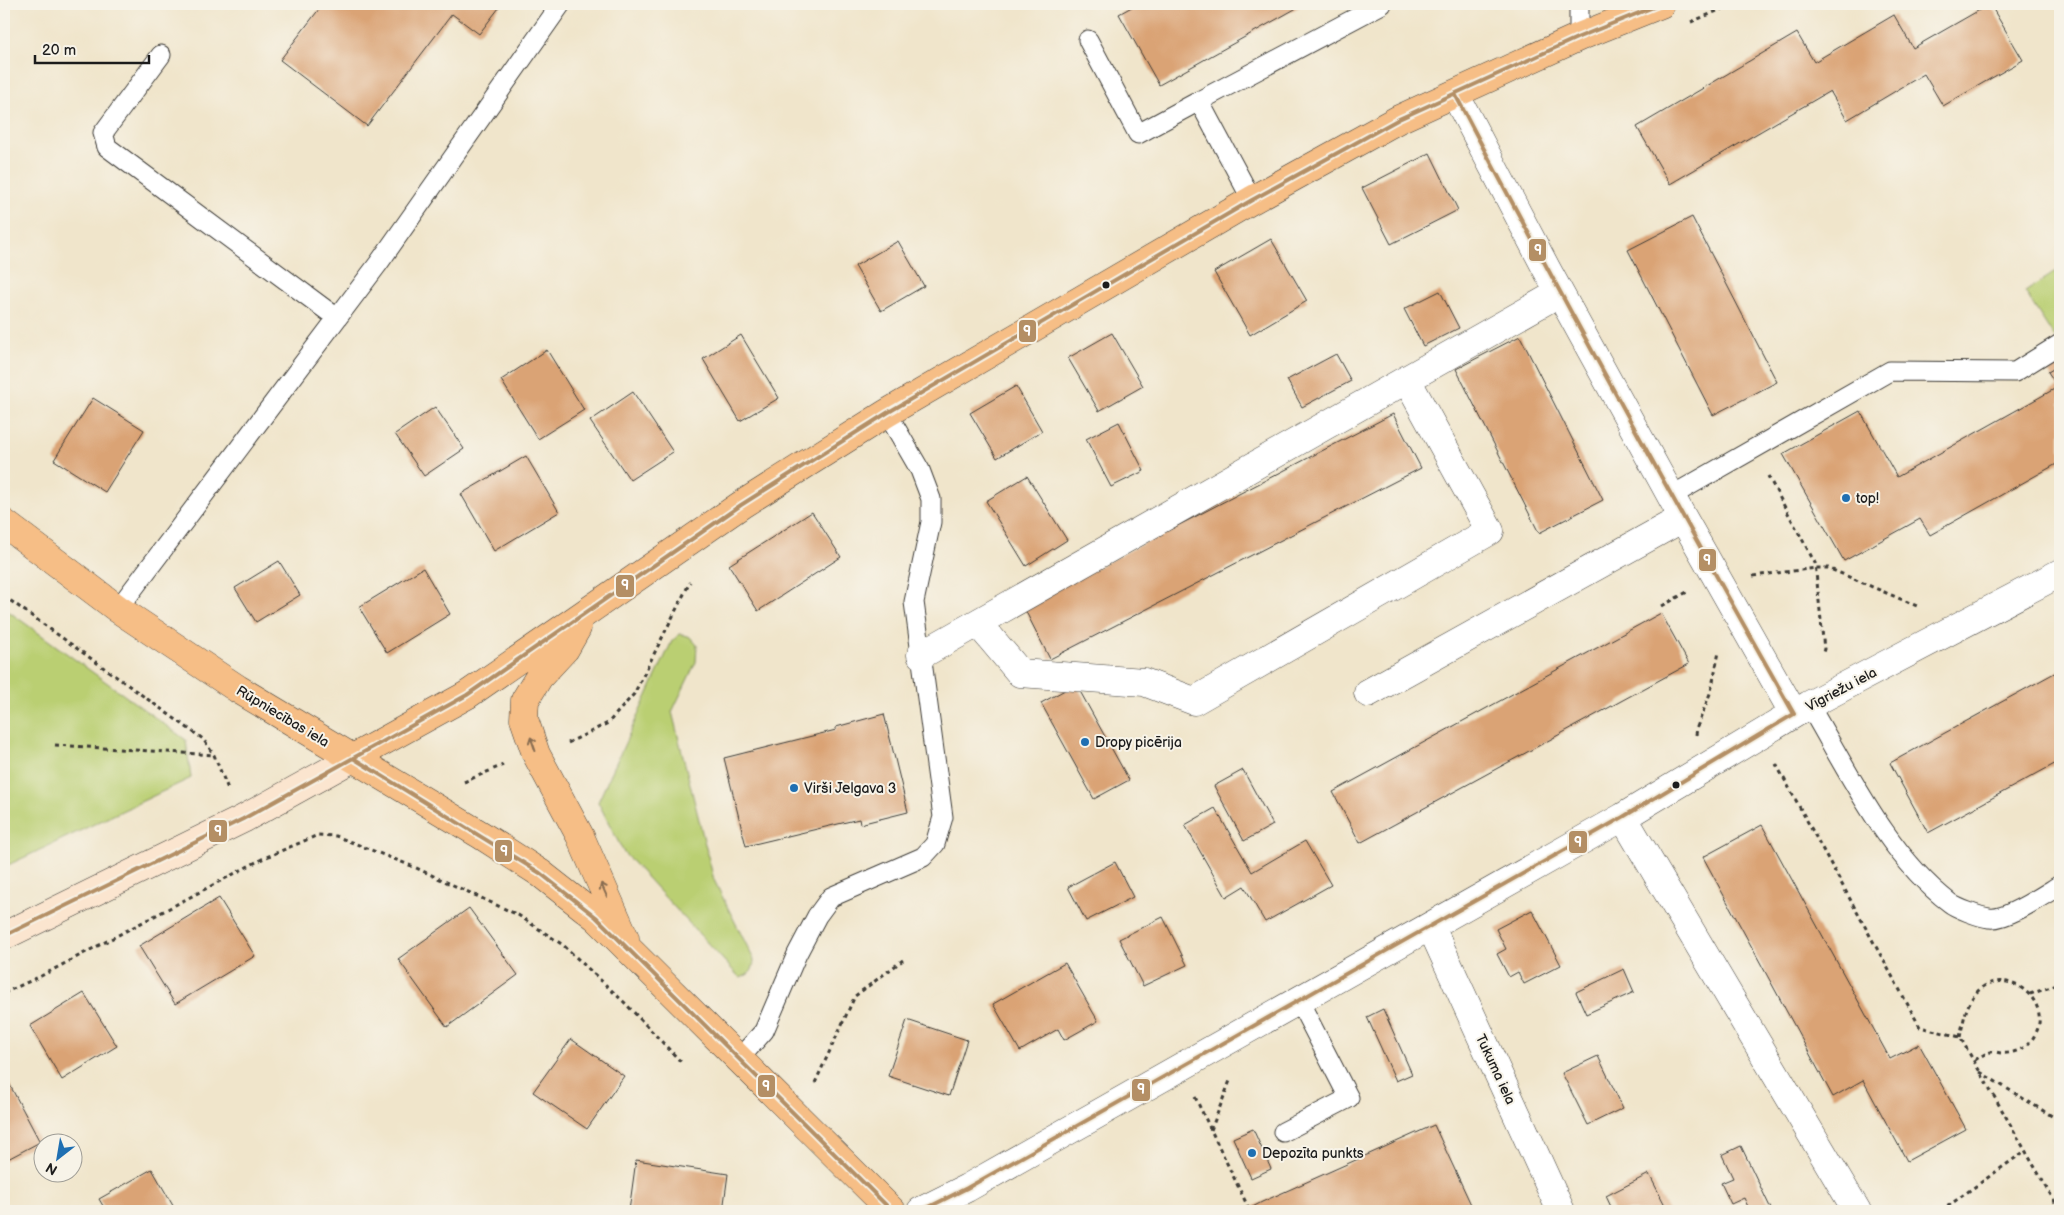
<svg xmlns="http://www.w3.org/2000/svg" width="2064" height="1215" viewBox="0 0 2064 1215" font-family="'Balsamiq Sans',sans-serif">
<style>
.green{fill:#bacf72;stroke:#6b7647}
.building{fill:#daa374}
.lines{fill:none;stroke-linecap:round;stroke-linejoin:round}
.lane-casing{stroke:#3c3a36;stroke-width:21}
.street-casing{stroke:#3c3a36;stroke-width:29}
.secondary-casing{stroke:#3c3a36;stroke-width:29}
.primary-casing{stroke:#3c3a36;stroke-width:29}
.path{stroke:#3c3a36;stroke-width:3;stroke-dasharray:4 4;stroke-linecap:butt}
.lane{stroke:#fff;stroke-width:19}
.street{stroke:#fff;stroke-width:28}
.secondary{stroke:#fbe5cf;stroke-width:28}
.primary{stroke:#f6be86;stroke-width:28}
.bus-1-casing{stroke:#f7f3e8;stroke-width:8}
.bus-1{stroke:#b48f65;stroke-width:4}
.oneway{stroke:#896d51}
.bus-dot{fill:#1c1c1c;stroke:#f7f3e8;stroke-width:2}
.poi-dot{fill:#1f6fb2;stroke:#f7f3e8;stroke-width:2}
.labels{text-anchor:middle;stroke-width:4;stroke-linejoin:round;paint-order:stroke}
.poi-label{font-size:14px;fill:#1c1c1c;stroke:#f7f3e8;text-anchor:start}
.street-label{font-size:14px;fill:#1c1c1c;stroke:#f7f3e8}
.line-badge{stroke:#f7f3e8;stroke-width:2}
.badge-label{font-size:14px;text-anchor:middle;font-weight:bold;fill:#fff}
</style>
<rect width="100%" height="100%" fill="#f7f3e8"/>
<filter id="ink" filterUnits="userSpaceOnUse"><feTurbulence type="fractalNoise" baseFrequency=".02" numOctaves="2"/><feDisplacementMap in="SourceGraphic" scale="10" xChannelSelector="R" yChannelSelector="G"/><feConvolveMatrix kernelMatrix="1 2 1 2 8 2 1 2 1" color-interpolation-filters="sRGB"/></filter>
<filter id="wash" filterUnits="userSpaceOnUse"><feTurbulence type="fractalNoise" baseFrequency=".0096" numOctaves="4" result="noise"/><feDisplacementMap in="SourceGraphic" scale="20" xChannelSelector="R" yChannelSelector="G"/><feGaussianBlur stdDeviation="1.12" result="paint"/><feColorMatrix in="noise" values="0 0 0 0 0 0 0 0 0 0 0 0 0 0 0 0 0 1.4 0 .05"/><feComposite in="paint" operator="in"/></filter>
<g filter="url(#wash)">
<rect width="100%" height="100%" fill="#f0e5cb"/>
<path class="green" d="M2060,269V333L2054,337L2025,292Z
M4,608L186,740L191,778L4,867Z
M680,634L690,637L697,645L696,662L672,712L714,880L754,960C753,971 751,974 740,978L624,853L598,802L672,641Z"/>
<g id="blocks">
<path class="building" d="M323,4H502L479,34L452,14L367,126L280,60Z
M1137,4H1304L1159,85L1119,14Z
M1990,4L2023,60L1943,106L1924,74L1847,120L1830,91L1670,184L1637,127L1797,33L1814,62L1894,15L1913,48Z
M1430,153L1458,210L1391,244L1362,188Z
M1692,217L1777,382L1713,415L1628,250Z
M1271,239L1307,301L1250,335L1214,272Z
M898,241L924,286L881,311L855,266Z
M1440,291L1459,328L1423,346L1404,309Z
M1112,333L1143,386L1099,411L1068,358Z
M741,335L779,398L740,421L703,359Z
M1520,336L1603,500L1539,533L1456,369Z
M547,350L584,410L538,439L501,380Z
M1336,354L1351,381L1302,407L1287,380Z
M2060,365V462L1930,535L1920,519L1844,561L1783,454L1860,411L1897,477L2058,387L2048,372Z
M1016,386L1042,431L997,458L970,413Z
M633,392L673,452L630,480L590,421Z
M93,398L144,430L105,492L54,460Z
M435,407L464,449L424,476L395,434Z
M1393,414L1421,468L1050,659L1023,606Z
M1119,422L1144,471L1111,487L1086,439Z
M526,456L559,512L494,551L461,494Z
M1027,476L1067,540L1026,566L986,501Z
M812,512L841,557L758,611L729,565Z
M279,561L300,595L256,622L235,588Z
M423,568L450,614L387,653L359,607Z
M1661,613L1689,664L1360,843L1333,792Z
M2060,670V761L1928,833L1890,763Z
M1076,684L1129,780L1094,799L1041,703Z
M884,714L908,812L860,824L859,819L746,846L724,758L836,730V727Z
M1243,770L1273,825L1244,841L1214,786Z
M1215,808L1252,872L1305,841L1331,885L1265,922L1244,886L1226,897L1185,825Z
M1762,825L1890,1059L1919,1044L1966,1129L1907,1161L1863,1080L1833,1097L1703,857Z
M1115,862L1133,897L1086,921L1068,887Z
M219,898L255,956L175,1004L139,946Z
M469,908L518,975L447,1027L398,959Z
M1532,910L1561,965L1524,984L1518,972L1509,977L1497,954L1506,949L1496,929Z
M1163,917L1187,965L1143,986L1119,939Z
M1065,963L1098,1021L1064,1040L1058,1029L1020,1051L993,1004Z
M1624,969L1634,992L1586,1014L1576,992Z
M84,993L117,1046L62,1080L30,1026Z
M1383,1009L1412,1074L1396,1081L1367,1017Z
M907,1020L967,1040L949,1096L888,1076Z
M571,1039L624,1076L587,1129L533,1092Z
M1598,1056L1623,1108L1588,1125L1562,1073Z
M4,1074L40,1142L4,1161Z
M1434,1125L1474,1211H1245L1262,1202Z
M1253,1129L1271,1169L1251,1178L1233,1138Z
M1741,1146L1771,1209L1765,1211H1750L1744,1198L1731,1204L1721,1183L1733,1178L1722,1155Z
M636,1160L728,1174L723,1211H629Z
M152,1169L176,1211H106L99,1199Z
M1649,1174L1668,1211H1613L1606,1196Z"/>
</g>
</g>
<g filter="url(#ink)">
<use href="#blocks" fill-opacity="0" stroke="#3c3a36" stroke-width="1"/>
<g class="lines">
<g class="lane-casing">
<path id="lane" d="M1579,4V37
M1088,40L1138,134L1199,101
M161,55L103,133L107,147L337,318
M1252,200L1199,101L1382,4
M1671,496L1890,371L2015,372L2060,344
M118,609L378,264L561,4
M1809,705C1848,771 1888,856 1950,903C1956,908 1980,917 1989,918C2006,921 2045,894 2060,885
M738,1060L764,1031L797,954L817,916L831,897L923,857L935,844L943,817L914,602L931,522V499L920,470L887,413
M1283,1132L1349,1098L1299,1001"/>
</g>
<g class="street-casing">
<path id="street" d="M1455,94L1546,268L1683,518L1794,714
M978,623L1020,673L1144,682L1194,701L1490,531L1407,380
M921,655L1559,293
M1368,693L1683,518
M1623,817L1857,1211
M1431,927L1561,1211
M921,1211L967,1188L1623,817L1809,705L2060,573"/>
</g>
<g class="secondary-casing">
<path id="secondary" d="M4,936L243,819L353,758"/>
</g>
<g class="primary-casing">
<path id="primary" d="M4,523L118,609L238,689L481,835L540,873L596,917L892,1211
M577,628L565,649L539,677L525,700L524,719L536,754L580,836L625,938
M353,758L467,695L741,505L887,413L1252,200L1399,119L1579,37L1661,4"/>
</g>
<path class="path" d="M1691,22L1734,4
M1768,476L1815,563L1824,649L1822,655
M1753,576L1816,568H1828L1917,606
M4,596L203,739L214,755L228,789
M1662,606L1687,592
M1696,735L1697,727L1711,691L1719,652
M568,743L608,723L634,694L690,582
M55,745L214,755
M1776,764L1920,1027L1960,1037L2060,1211
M464,782L503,765
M4,993L41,976L262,859L318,835L336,836L414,867L518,915L563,945L624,1002L683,1064
M2030,994L2060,984
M1960,1037C1963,1024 1965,1008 1973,997C2001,956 2064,1005 2029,1043C2023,1050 2011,1054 2002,1053C1998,1053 1994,1051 1991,1052C1985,1053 1978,1058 1974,1061
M1980,1072L2060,1121
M815,1083L855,996L903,960
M1195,1097L1250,1211
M1211,1130L1231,1078
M1941,1211L2025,1151"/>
<use href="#lane" class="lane"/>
<use href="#street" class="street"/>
<use href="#secondary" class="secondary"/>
<use href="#primary" class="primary"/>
<g class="bus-1-casing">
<path id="bus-1" d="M1455,94C1564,303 1678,509 1794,714
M353,758L540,873L596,917L892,1211
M4,936L243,819L467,695L741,505L887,413L1252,200L1399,119L1579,37L1661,4
M921,1211L967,1188L1623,817L1794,714"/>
</g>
<use href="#bus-1" class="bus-1"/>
</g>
<defs><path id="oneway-shaft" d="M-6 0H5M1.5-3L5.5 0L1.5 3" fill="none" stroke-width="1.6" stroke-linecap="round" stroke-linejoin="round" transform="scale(1.25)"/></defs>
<g class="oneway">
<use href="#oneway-shaft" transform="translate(533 744) rotate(-109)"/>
<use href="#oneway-shaft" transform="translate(604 890) rotate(-114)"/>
</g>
</g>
<g class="bus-dot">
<circle cx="1106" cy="285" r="4.5"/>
<circle cx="1676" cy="785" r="4.5"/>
</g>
<g class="poi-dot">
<circle cx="1846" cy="498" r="5"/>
<circle cx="1085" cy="742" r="5"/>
<circle cx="794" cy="788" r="5"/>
<circle cx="1252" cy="1153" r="5"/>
</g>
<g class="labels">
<g class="poi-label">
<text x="1856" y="503">top!</text>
<text x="1095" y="747">Dropy picērija</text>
<text x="804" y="793">Virši Jelgava 3</text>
<text x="1262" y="1158">Depozīta punkts</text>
</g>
<g class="street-label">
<text transform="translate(1841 689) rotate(-28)" y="5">Vīgriežu iela</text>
<text transform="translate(283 716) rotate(31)" y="5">Rūpniecības iela</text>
<text transform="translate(1496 1069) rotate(65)" y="5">Tukuma iela</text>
</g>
</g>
<g class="line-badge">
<rect x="1528" y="238" width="19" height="24" rx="5" fill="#b48f65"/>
<rect x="1018" y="319" width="19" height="24" rx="5" fill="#b48f65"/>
<rect x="1698" y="548" width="19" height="24" rx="5" fill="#b48f65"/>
<rect x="615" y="574" width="20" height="24" rx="5" fill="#b48f65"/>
<rect x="208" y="819" width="20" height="24" rx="5" fill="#b48f65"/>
<rect x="1568" y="830" width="20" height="24" rx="5" fill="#b48f65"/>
<rect x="494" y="839" width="19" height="24" rx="5" fill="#b48f65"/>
<rect x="757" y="1074" width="19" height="24" rx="5" fill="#b48f65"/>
<rect x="1131" y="1078" width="20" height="24" rx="5" fill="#b48f65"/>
</g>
<g class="badge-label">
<text x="1538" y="255">9</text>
<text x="1027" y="336">9</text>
<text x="1707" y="565">9</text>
<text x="625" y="590">9</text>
<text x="218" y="836">9</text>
<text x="1578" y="847">9</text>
<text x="504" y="856">9</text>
<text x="766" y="1091">9</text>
<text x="1141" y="1094">9</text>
</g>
<rect width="2064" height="1215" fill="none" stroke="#f7f3e8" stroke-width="20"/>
<g transform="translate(58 1158) rotate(211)"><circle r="24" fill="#f7f3e8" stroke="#9f9d96"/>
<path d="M0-4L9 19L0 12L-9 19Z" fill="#1f6fb2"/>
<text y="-8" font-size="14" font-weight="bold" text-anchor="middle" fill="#1c1c1c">N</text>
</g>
<path d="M35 55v8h114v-8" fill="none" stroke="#1c1c1c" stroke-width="2.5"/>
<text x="42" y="55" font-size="15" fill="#1c1c1c" stroke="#f7f3e8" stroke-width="4" paint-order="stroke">20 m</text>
</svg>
